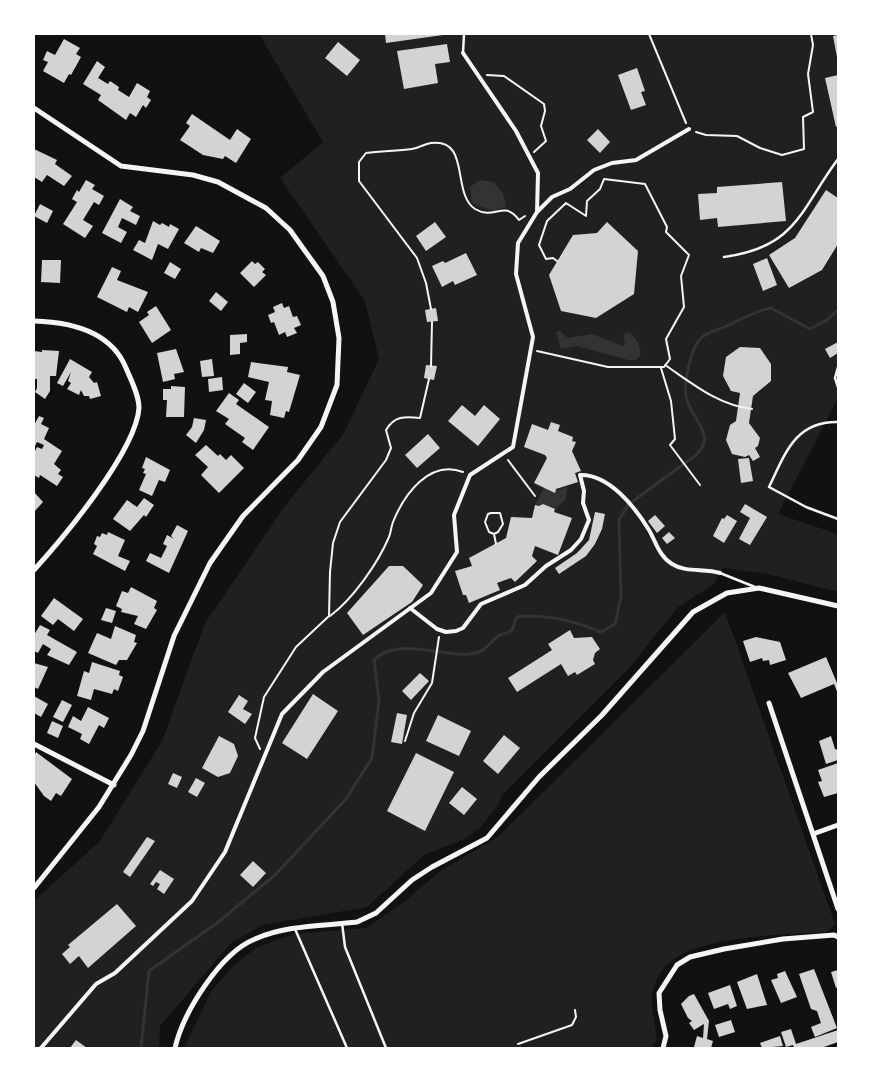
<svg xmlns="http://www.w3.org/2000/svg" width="872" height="1082" viewBox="0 0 872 1082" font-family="'Fira Sans',sans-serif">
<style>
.green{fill:#202020}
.water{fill:#333}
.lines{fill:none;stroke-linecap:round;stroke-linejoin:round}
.stream{stroke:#333;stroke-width:3}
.building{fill:#d3d3d3}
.path{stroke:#f5f5f5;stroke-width:2}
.service{stroke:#f5f5f5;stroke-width:2.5}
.pedestrian{stroke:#f5f5f5;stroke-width:4}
.minor{stroke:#f5f5f5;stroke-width:5}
</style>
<rect width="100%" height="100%" fill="#111"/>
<path class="green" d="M259,34H838V398L778,514L838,534V592L768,574L723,568L713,585L678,607L630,667L503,794L498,805L479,829L464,839L424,855L367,907L263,925L231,943L160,1026L159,1048H34V901L100,841L162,741L205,623L285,506L344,433L379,359L365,301L280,178L323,142Z
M725,612L835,924L827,932C785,934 709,936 674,959C663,966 656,978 653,990C649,1000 656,1028 657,1039L651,1048H184L211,992L233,966L256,948L293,934L366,928L404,902L439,872L499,836Z"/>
<path class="water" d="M480,180L494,182L503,194L506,207L493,211L472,203L470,187Z
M560,331L568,338L592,334L623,346L625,343L623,334L628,332C636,336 642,348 640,356L636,360H628L577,346L561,349L556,332Z
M567,487L566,499L555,509L543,504L539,506L535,505L544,488L558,490Z"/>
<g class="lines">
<path class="stream" d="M141,1048L149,971L217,923L275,875L346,799L372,758L379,700L374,660C399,636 440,657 470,654C485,653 488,644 498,636C503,633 508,634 512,630L517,617L523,616C551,615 575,621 601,632L615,624L621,596L619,520L629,504L696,455C718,436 690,417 686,397C684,382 690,349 701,338C707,332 721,329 729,325C743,318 755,311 771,308L810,329L827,320L838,310"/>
</g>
<path class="building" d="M385,34H443V35L386,43Z
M838,35V57H837L833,36Z
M64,39L80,48L76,54L81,57L71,75L69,74L64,83L43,71L48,62L43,60L47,51L55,55Z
M338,42L360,60L347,76L325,58Z
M447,44L450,62L435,64L438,83L404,89L397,51Z
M97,61L105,67L98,78L108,84L110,81L119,87L118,90L129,97L137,83L150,91L147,97L151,100L146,108L143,105L136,117L130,113L126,120L98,100L101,95L83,84Z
M637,68L645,91L641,92L646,105L631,110L618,75Z
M838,75V126L836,127L825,78Z
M192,114L230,140L237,129L251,139L236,163L225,156L223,159L203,155L180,140L190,126L186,123Z
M598,129L610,142L600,153L587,140Z
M34,149L57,160L55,164L72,176L64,186L47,175L42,182L34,177Z
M86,180L95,185L92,189L104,196L99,205L94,202L83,220L93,226L85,238L63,224L77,202L72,199L77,190L79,192Z
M782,182L786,221L718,227L717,218L700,220L698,194L717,193V187Z
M826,190L838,198V244L822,270L789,288L769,255L795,238Z
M120,199L133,207L130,211L140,216L136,225L122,218L118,227L127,232L121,243L102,233Z
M40,204L53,211L47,223L34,216Z
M153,221L160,225L162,223L169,227L170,224L179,229L168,249L158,244L152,260L133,250L139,240L145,243Z
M435,222L446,237L426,251L416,236Z
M607,222L638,251L634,294L596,318L561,311L549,275L573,235L597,233Z
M196,226L220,241L213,253L201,248L199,252L184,243Z
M466,253L477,275L455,285L453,281L442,287L432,266L443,261L445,263Z
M767,258L777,285L763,291L753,264Z
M42,260H61L60,283L41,282Z
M252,261L255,264L258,262L265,269L262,272L266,275L254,287L240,273Z
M170,262L181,269L175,279L164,273Z
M112,267L121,271L117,280L148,292L138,312L129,307L127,312L97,297Z
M216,292L228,302L221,311L209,301Z
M282,303L284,308L289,306L293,317L297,316L301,325L294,328L297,333L287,337L285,332L279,335L274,322L271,323L268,315L275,312L273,307Z
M156,306L171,330L152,343L139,322L149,315L147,312Z
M436,308L438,321L427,322L425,310Z
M247,334V342L240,343V354L230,355V335Z
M838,342V353L830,358L825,349Z
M740,347L760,348L771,364V381L753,396L749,423L760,438L758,446L755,448L760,457L753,461L749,455L745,457L732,454L726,440L730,425L736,421L740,393L731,391L723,376L726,357Z
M176,349L184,372L174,374L175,379L163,382L157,353Z
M42,350L59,351L56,376H50V391L45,399L35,392L37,388V379H34V351L42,352Z
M70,359L92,372L89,377L94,383L97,382L101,396L90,399L89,396H84L81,390L79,395L67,389L71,383L68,381L71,372L63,386L57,383Z
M212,359L214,376L202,377L200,361Z
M251,362L288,367L287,372L300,375L289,412L286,411L284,418L270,415L272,401L265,400L269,382L248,377Z
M426,365L437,366L434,380L424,378Z
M222,377L223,390L209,392L208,379Z
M244,383L256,392L248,403L236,394Z
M171,386L185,387L184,417H166L167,400H163V389H171Z
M229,393L239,400L236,404L269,427L253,450L242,442L245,438L225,424L229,419L216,411Z
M462,405L475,416L484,405L500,419L478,446L448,421Z
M39,416L44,418L41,424L49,428L44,439L62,451L54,464L61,470L58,474L63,477L57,486L40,475L39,478L34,475V453L37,447L42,449L44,445L37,442L34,448V425Z
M194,418L206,420L204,430L196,443L186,435L192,427Z
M551,422L560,425L558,431L573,437L572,441L576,442L572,451L581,471L575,473L578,482L556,489L555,493L534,483L547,458L545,455L524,447L532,424L548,430Z
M428,434L440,448L417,468L405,455Z
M206,445L218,456L220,454L226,460L231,455L244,468L219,493L201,475L208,467L195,455Z
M146,457L170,470L165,482L159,480L152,496L139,490L146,474L143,473L145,469L142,468Z
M749,458L753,481L741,483L738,459Z
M34,492L43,502L34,512Z
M144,498L154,505L146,517L144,515L130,531L113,519L127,500L137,507Z
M543,504L555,509L554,512L572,518L558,555L535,546L532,556L537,561L515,582L511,578L497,583L500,590L469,603L466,595H463L455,571L472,566L469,558L506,538L511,517L532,518L535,505L539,506Z
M745,504L767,517L750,545L739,539L750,518L740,512Z
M595,512L605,514L602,529L595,544L586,556L559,574L555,568L577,553L589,540Z
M655,515L665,526L657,533L648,521Z
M727,515L737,521L724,543L713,536L722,518L724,519Z
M177,525L188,531L169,573L146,561L150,553L161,558L167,546L163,544L167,535L174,539L171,536Z
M108,532L125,540L118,556L130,561L125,571L93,554L97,546L94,544L97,536L100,537L102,533L107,535Z
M669,532L675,538L667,544L662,538Z
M389,566H403L423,585L412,602L363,635L347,613Z
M131,587L157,601L154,608L157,610L146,629L134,624L138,616L121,612L122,609L116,606L122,591L128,593Z
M54,598L83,619L74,631L58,619L53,625L41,616Z
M106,608L116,611L112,623L101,620Z
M40,625L50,630L47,635L77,652L69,665L47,655L51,649L43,644L38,653L34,651V635Z
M115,626L136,635L134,642L137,643L127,660H119L116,665L88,653L97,633L111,639Z
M570,630L574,638L592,637L600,649L595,653L593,660L595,664L577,675L575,672L568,676L561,664L517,692L508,678L552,650L548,644Z
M756,637L780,642L786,660L770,665L769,660L763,661L762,658L750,662L743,641Z
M826,657L837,683H838V694L834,684L801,698L788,673Z
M92,662L120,671L119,675L123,677L118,691L114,689L112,694L94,689L91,700L77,696L84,671L89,673Z
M34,663L48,667L38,689L34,687Z
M420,673L429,681L411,700L402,691Z
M313,694L338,711L307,759L282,743Z
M239,695L248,701L243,709L252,714L245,724L228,712Z
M34,696L48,704L41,717L34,713Z
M62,700L72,705L63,722L53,717Z
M88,707L109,718L104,728L99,725L89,744L80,739L82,734L68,727L73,716L81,721Z
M397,713L407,715L402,744L391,742Z
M438,715L471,731L459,756L426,741Z
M52,721L63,726L58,738L47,733Z
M504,735L520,748L498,774L483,761Z
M219,736L234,744L238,756L230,773L218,777L202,768Z
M831,736L835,749L838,750V760L826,764L819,741Z
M36,752L72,779L61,796L56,793L51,801L44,796L34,782V756Z
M416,753L454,772L425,831L387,811Z
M838,763V793L824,797L818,782L822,781L818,770Z
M173,773L182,777L177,788L168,784Z
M196,778L205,783L197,797L188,792Z
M462,787L477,799L464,815L449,803Z
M147,837L155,841L130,877L123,872Z
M253,861L266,873L253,887L240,875Z
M160,870L174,879L164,894L157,889L160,884L156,882L153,886L150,884Z
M117,904L136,926L88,968L79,956L70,964L62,954L70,947L68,945Z
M814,969L837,1028L815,1037L811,1027L821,1023L817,1011L811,1009L799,974Z
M838,970V987L836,988L831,972Z
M785,971L797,997L781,1003L771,980L778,978L777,974Z
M757,974L767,1005L747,1009L737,982Z
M730,985L737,1006L730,1009L728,1004L714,1009L708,993Z
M694,994L709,1021L707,1039L713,1041L711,1048L694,1047L697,1036L703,1038L704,1024L694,1030L689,1023L692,1021L688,1018L681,1004L689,996Z
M731,1020L735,1032L719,1037L715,1025Z
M791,1029L796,1044L838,1030V1042L821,1048H794L793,1045L786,1047L781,1032Z
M780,1036L783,1046L762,1048L760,1043Z
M76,1040L87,1048H70Z"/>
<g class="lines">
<path class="path" d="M649,34L686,123
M487,75L504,76L544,104L545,111L541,126L546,141L534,152
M696,132L706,135L737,136L760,148L782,155L804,149L803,117L813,112L808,74L813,45L811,34
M431,309L426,283L417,258L359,181V162L366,153C382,151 397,151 412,149C419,148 424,144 431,143C471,138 451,193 475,209C495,221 504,199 519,220L525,216
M537,351L608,367H664L670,359L666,339L684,307L681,276L689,255L666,232L667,227L645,184L604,179L600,189L587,201L586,216L566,203L547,221L539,245L546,259L553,258L557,261
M665,365C693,384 718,405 752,409
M431,366L432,322
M661,368L671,401L675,439L670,445L700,485
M508,460L535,496
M491,513H500L503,524L498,532L494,534L489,532L485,522L488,514Z
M494,534L496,544
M330,616C353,599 378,563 389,537C391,532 391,527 393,522C404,495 429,459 463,472
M405,741L414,713L432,683L439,637
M260,749L255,738L264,697L296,647L329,616L330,572L333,543L340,522L386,460L391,448L386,430C394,416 405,416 420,418L429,379
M518,1044L572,1025L576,1017L575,1010"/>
<path class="service" d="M463,53L464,34
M724,257C797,247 800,210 838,159
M838,367L835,378L838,387
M838,422C795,421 785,454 769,487L806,507L838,519
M720,573L755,587
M342,923L345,947L386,1048
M295,929L347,1048"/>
<path class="pedestrian" d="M537,212L552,197L570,189L594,170L612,163L636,160L689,129
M410,608L437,629L446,632L456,631L463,628L481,604L525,585L546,566L571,550L581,539L589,520L583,503L584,491L580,475C609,474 635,507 649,530C656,542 659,556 672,564C686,573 705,568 720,573
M41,1048L96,984L115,973L192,901L225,852L282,714L323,672L431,593L457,552L454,515L470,475L513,447L533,337L516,274L518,243L537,212L538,173L516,131L463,53"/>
<path class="minor" d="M34,108L121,166L193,175L218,182L266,208L290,230L323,276L333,302L339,338L337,385L321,427L298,460L243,516L210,563L174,636L143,731L131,755L99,807L34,888
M34,321C70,322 111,331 126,368C131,380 139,395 139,408C136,451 64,537 34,570
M769,703L838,909
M34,744L114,785
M813,834L838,825
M175,1048C183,1013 220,953 255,939C286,925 323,926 357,922L376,913L412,880L432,867L487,838L539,777L602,715L693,612L727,593L759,588L838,606
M663,1048L666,1036L660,1010L659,993L677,965L690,957L724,949L783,939L834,935L838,937"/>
</g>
<rect width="872" height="1082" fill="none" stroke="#ffffff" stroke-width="70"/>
</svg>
